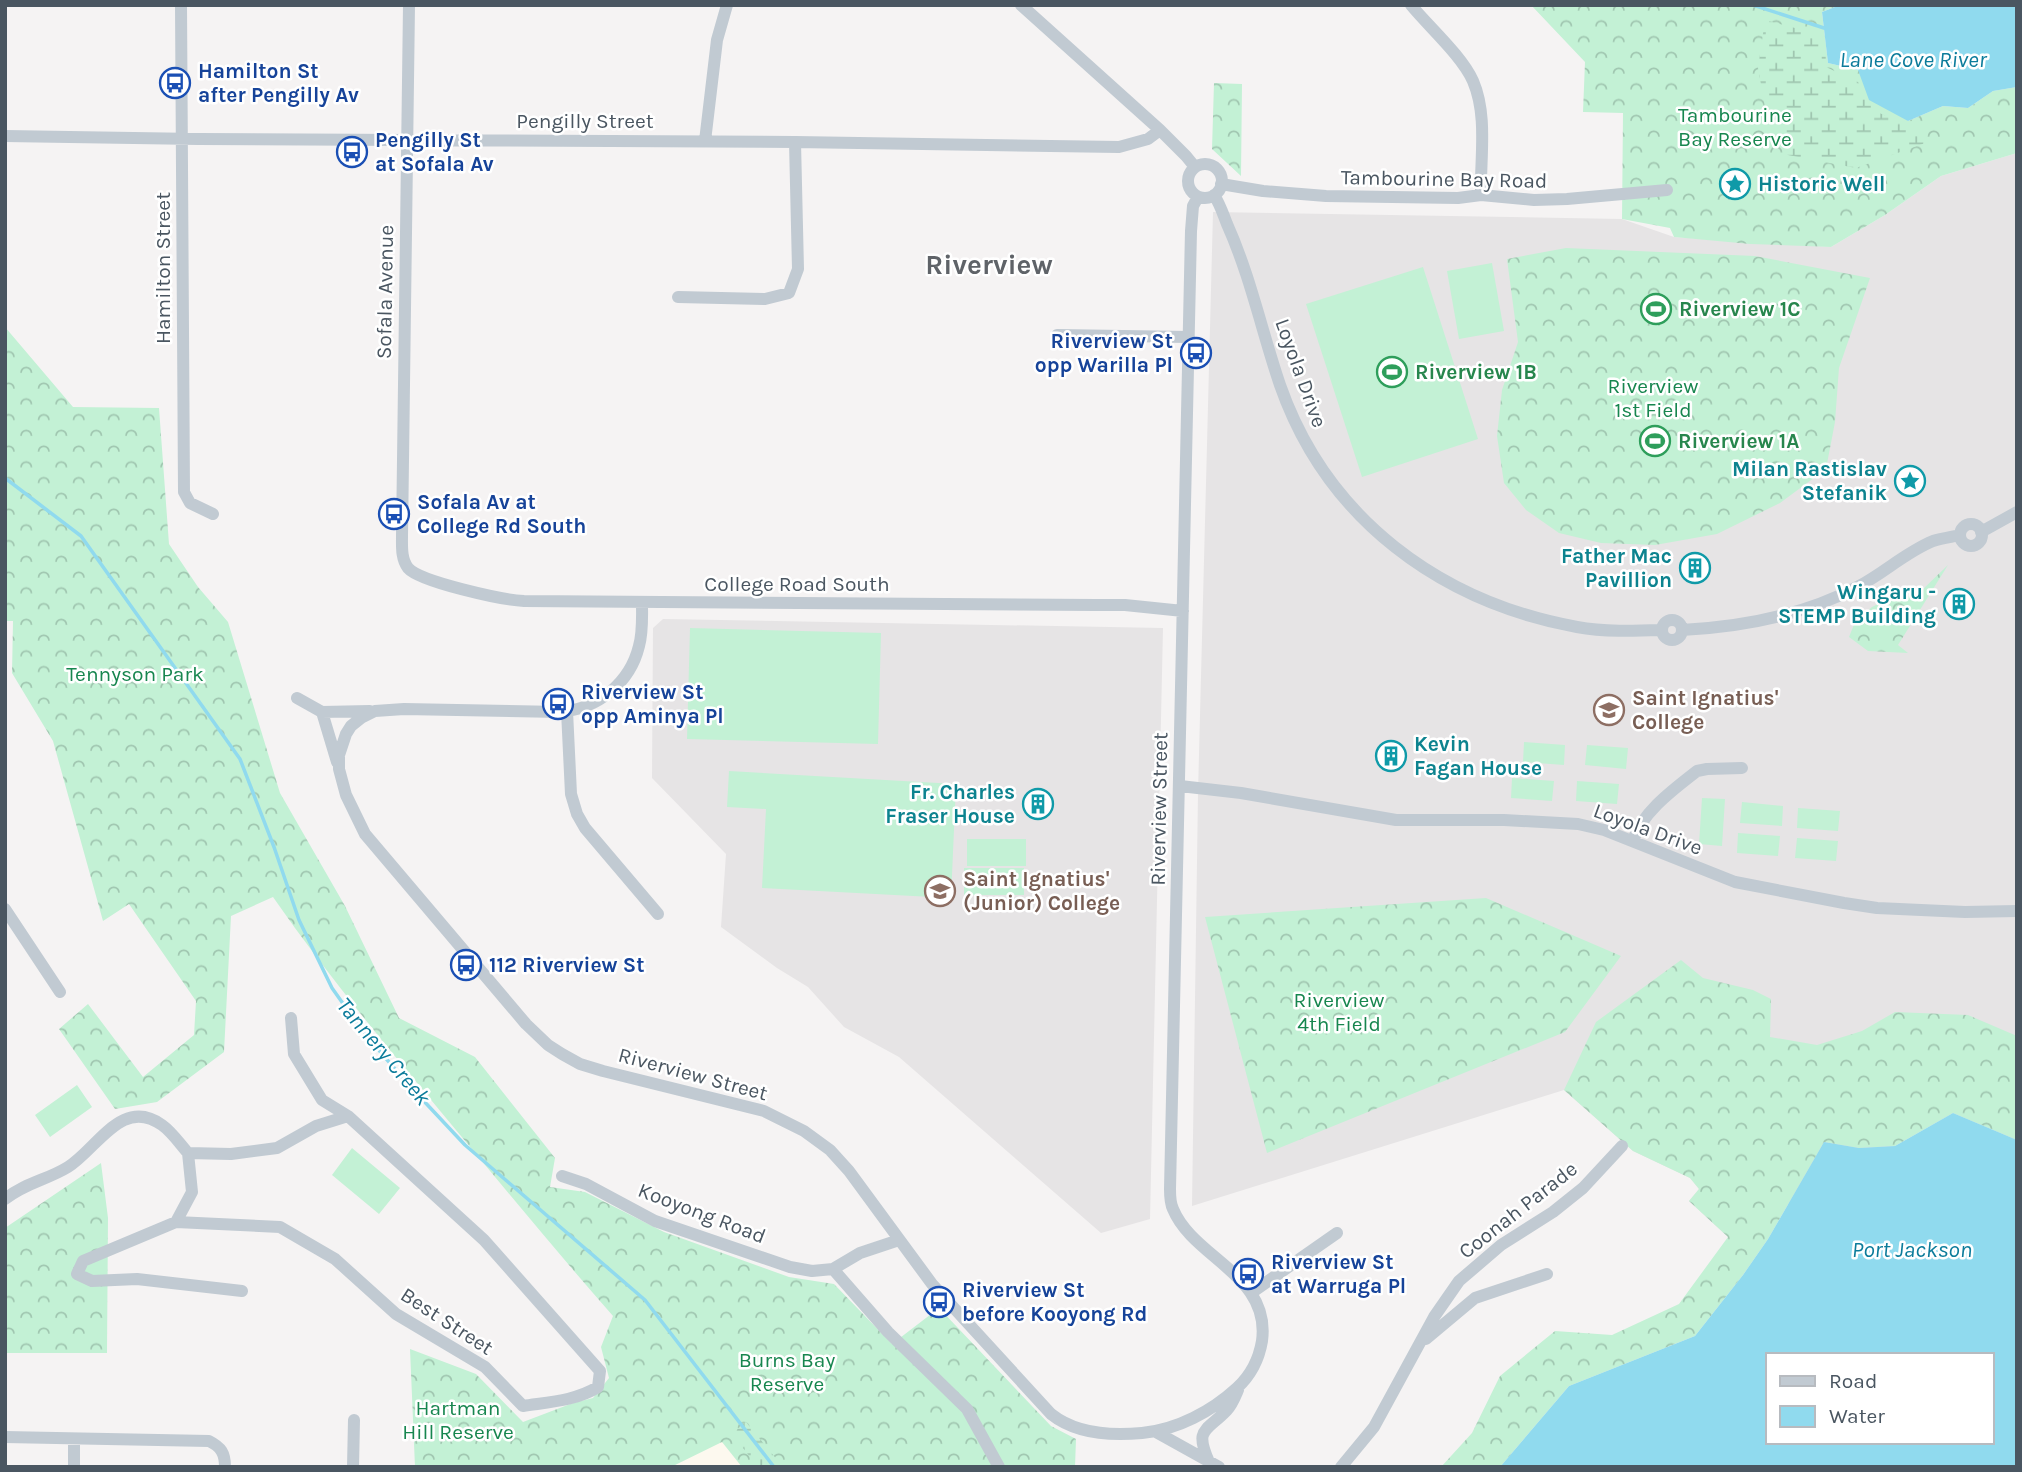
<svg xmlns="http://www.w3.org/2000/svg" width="2022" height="1472" viewBox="0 0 2022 1472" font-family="Karla,sans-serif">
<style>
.commercial{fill:#fdf9ef}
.education{fill:#e6e4e5}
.grass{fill:#c3f1d5}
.forest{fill:url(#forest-crowns)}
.wetland{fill:url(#wetland-marsh)}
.water{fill:#90daee;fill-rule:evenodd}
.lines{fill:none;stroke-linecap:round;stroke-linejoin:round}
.stream{stroke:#90daee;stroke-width:3.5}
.street{stroke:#c1cad2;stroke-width:12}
.labels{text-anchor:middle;stroke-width:5;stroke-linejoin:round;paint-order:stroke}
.transit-label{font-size:21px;font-weight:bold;fill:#164399;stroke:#fff;text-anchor:start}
.park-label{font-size:21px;fill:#17864f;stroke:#fff}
.street-label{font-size:21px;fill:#4a5661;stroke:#fff}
.culture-label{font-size:21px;font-weight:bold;fill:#0d838f;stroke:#fff;text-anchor:end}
.leisure-label{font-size:21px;font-weight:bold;fill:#27864d;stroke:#fff;text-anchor:start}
.education-label{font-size:21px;font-weight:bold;fill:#785e54;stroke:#fff;text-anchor:start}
.water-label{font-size:23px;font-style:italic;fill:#0c7c9b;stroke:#fff}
.district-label{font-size:28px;font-weight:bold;fill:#5f6368;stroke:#fff}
</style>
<defs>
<pattern id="forest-crowns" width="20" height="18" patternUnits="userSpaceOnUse" patternTransform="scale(1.75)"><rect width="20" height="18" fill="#c3f1d5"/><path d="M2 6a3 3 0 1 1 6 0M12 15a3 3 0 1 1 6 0" fill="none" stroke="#a0c6b0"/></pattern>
<pattern id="wetland-marsh" width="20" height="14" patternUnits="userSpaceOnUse" patternTransform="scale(1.75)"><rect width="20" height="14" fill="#c3f1d5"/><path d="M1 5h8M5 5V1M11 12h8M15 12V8" fill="none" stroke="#a0c6b0"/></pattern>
</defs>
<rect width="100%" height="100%" fill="#f5f3f3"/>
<path class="commercial" d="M722,1441L742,1467H671Z"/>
<path class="education" d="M2017,153V1140L1953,1113L1728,1237L1689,1201L1699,1189L1690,1178L1633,1151L1564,1090L1192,1206L1198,793L1213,212L1622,219L1674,237L1831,247L1885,215L1941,176Z
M663,619L1163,628L1150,1219L1101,1233L899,1057L844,1027L808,987L777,968L721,927L726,854L652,778L653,628Z"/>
<path class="grass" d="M1492,263L1504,331L1459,339L1447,271Z
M1423,267L1478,439L1362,477L1306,304Z
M690,628L881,633L878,744L687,739Z
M1524,742L1565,745L1564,765L1523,762Z
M1587,745L1628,748L1626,769L1585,765Z
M729,771L956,784L951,898L762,888L766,809L727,807Z
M1512,778L1554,781L1552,801L1511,798Z
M1577,781L1619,784L1617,804L1576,801Z
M1702,798L1725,799L1722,846L1699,844Z
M1742,802L1783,806L1782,826L1740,823Z
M1798,808L1840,811L1838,831L1797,828Z
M1738,833L1780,836L1778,856L1737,853Z
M1797,838L1838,841L1836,861L1795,858Z
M967,839H1026V866H967Z
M964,868H1024V895H964Z
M77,1085L92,1107L50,1137L35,1115Z
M352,1148L400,1188L379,1214L332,1175Z"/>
<path class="forest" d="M1531,5H1840L1822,12L1828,63L1858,70L1908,121L1943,106L1968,108L1993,91L2017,87V153L1941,176L1885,215L1831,247L1750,244L1674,237L1670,228L1622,219L1623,113L1583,112L1585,62Z
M1214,83L1242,84L1241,176L1212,149Z
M1566,248L1755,256L1870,278L1839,368L1835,422L1826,469L1780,503L1717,534L1655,545L1601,543L1559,533L1526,510L1504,483L1497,436L1502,390L1518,342L1507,259Z
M5,327L73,407L159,408L169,544L198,587L228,622L280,793L345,906L399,1018L475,1057L555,1158L550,1187L585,1192L664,1232L789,1277L834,1284L892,1344L939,1308L1051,1426L1076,1439L1075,1467H742L722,1442L671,1467H415L410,1349L476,1374L523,1422L573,1403L593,1398L609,1378L601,1347L613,1316C554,1249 498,1180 441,1112C383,1042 325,972 273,897L231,916L224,1052L157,1102L115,1109L59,1029L88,1004L143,1077L194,1035L196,1001L129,904L103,921L53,741L12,673L13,621H5Z
M1948,565L1898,645L1908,653L1868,651L1849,637L1855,622L1872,607L1890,598L1907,597L1921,591Z
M1486,898L1621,956L1565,1032L1267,1153L1205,917Z
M1681,960L1703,978L1753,990L1771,999L1770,1037L1817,1045L1862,1031L1895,1012L1968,1015L2017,1036V1140L1953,1113L1895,1146L1859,1148L1824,1142L1768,1239L1743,1275L1695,1336L1569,1386L1500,1467H1441L1472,1433L1500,1376L1555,1331L1612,1335L1679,1304L1728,1237L1689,1201L1699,1189L1690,1178L1633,1151L1564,1090L1596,1022Z
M101,1163L108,1218L107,1353H5V1228Z"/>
<path class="wetland" d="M1765,20L1825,36L1826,67L1858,82L1877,112L1919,130L1928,142L1856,168L1788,155L1771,139L1758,68Z
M746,1422L783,1467H758L732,1434Z"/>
<path class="water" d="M1840,5H2017V87L1993,91L1968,108L1943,106L1908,121L1869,100L1858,70L1828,63L1822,12Z
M1953,1113L2017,1140V1467H1500L1569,1386L1695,1336L1743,1275L1768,1239L1824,1142L1859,1148L1895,1146ZM1768,1355H1992V1442H1768Z"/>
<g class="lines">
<path class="stream" d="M1753,5L1824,28
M5,478L81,536L240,759L274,847L299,920L332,988L361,1029L406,1082L465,1145L645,1300L774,1467"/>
<path class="street" d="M181,5L184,492L190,503L213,514
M409,5L402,536C402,546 401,559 408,568C420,582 503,600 524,601L1096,605H1125L1183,611
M1021,5L1160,130L1186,156L1195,167
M1411,5C1429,27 1462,56 1473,81C1488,116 1480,158 1481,195
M5,136L198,139L795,142L1119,147L1148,139L1160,130
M705,141L717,40L727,5
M1188 181a17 17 0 1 1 34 0a17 17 0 1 1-34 0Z
M1221,184L1263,191L1326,196L1458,198L1481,195L1534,200L1567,199L1667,190
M1214,195C1220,204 1223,214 1227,224C1250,275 1262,332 1280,385C1327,519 1440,602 1577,627C1604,632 1634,631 1661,630
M678,297L765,299L789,293L798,269L795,142
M1057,335L1189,337
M1960 535a11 11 0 1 1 22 0a11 11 0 1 1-22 0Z
M1981,532L2017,512
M642,603C642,617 643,632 639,646C630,683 598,709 560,712L404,709L375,711L361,718L351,726L346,734L339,755V769L346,795L365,834L526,1024L548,1045L562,1054L580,1064L603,1071L764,1111L804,1131L830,1150L849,1171L932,1284L1051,1414C1076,1434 1111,1436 1142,1433C1177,1430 1212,1411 1237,1388C1250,1376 1259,1359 1262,1341C1271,1275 1193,1258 1173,1209C1170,1203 1170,1196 1170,1189L1191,231L1193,206L1198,197
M1662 630a10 10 0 1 1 20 0a10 10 0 1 1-20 0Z
M1682,630C1742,627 1805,615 1859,586C1884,573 1906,552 1933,541C1942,538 1951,537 1960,535
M297,698L322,712
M567,711L571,794L577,814L585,828L658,914
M337,762L322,712L370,711
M1180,786L1241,793L1396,820H1504L1578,824L1604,830L1735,882L1844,903L1877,908L1965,912L2017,911
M1633,841C1642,812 1674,789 1697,771L1707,769L1742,768
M5,909L60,992
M562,1176L586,1184L655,1221L790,1267L812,1271L833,1269L860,1253L899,1240
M5,1199C27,1182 47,1180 68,1167C97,1149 122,1096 162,1125C172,1132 180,1144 188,1153L231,1154L277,1148L316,1126L348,1116
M176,1222L192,1192L188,1153
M833,1269L888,1332L967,1409L999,1467
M242,1291L137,1279L92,1281L77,1274L83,1261L176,1222L280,1227L335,1259L396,1314L485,1367L523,1406C549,1402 575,1401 598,1387L600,1371L484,1240L348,1116L322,1100L294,1054L291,1018
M1251,1293L1337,1233
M1426,1339L1475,1298L1547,1274
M1156,1432L1219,1467
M5,1437L209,1441C221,1447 225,1453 225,1467
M74,1439V1467
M1209,1462C1194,1428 1206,1432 1227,1410C1232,1405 1235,1397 1238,1390
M353,1467L354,1420
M1341,1467L1374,1427L1434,1317L1459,1281L1501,1245L1553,1212L1583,1188L1622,1146"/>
</g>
<defs>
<g id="bus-ring" transform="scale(1.575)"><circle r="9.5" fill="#fff" stroke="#1a4fb4" stroke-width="1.5"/><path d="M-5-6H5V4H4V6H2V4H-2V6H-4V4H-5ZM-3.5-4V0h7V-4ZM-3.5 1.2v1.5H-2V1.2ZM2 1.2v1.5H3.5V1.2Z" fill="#1a4fb4"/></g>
<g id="sight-ring" transform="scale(1.575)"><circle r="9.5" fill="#fff" stroke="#0f9aa8" stroke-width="1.5"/><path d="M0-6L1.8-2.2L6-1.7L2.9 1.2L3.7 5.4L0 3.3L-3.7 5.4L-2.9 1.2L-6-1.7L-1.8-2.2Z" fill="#0f9aa8"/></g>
<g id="stadium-ring" transform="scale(1.575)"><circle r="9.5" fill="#fff" stroke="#2e9e5b" stroke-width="1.5"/><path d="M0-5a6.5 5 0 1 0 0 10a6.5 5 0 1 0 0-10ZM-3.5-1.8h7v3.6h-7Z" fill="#2e9e5b"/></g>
<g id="building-ring" transform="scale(1.575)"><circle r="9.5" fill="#fff" stroke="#0f9aa8" stroke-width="1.5"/><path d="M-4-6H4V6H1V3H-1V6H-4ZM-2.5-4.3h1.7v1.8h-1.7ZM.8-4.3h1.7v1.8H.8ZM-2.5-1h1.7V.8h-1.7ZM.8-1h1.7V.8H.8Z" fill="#0f9aa8"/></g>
<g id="school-ring" transform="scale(1.575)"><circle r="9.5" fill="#fff" stroke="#8d6e63" stroke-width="1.5"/><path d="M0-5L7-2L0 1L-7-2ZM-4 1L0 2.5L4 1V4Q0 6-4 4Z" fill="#8d6e63"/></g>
</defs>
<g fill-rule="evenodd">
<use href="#bus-ring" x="175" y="83"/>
<use href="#bus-ring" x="352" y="152"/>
<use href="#sight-ring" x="1735" y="184"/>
<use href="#stadium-ring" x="1656" y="309"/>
<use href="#bus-ring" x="1196" y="353"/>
<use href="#stadium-ring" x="1392" y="372"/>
<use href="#stadium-ring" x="1655" y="441"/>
<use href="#sight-ring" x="1910" y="481"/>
<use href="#bus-ring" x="394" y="514"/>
<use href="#building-ring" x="1695" y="568"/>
<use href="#building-ring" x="1959" y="604"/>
<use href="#bus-ring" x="558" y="704"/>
<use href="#school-ring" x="1609" y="710"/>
<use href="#building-ring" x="1391" y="756"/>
<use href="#building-ring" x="1038" y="804"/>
<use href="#school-ring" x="940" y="891"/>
<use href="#bus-ring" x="466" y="965"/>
<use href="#bus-ring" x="1248" y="1274"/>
<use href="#bus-ring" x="939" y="1302"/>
</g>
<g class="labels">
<g class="transit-label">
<text x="198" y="78">Hamilton St<tspan x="198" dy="24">after Pengilly Av</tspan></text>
<text x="375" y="147">Pengilly St<tspan x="375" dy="24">at Sofala Av</tspan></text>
<text x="1173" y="348" text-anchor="end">Riverview St<tspan x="1173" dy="24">opp Warilla Pl</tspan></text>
<text x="417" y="509">Sofala Av at<tspan x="417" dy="24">College Rd South</tspan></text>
<text x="581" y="699">Riverview St<tspan x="581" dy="24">opp Aminya Pl</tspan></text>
<text x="489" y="972">112 Riverview St</text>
<text x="1271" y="1269">Riverview St<tspan x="1271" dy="24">at Warruga Pl</tspan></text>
<text x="962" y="1297">Riverview St<tspan x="962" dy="24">before Kooyong Rd</tspan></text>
</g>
<g class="park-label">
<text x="1735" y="122">Tambourine<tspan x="1735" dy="24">Bay Reserve</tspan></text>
<text x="1653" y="393">Riverview<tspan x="1653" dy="24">1st Field</tspan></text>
<text x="135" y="681">Tennyson Park</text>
<text x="1339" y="1007">Riverview<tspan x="1339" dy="24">4th Field</tspan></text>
<text x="787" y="1367">Burns Bay<tspan x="787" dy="24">Reserve</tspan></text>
<text x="458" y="1415">Hartman<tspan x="458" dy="24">Hill Reserve</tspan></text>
</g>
<g class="street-label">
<text x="585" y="128">Pengilly Street</text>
<text transform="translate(1444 179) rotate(1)" y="7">Tambourine Bay Road</text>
<text transform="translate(163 268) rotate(-90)" y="7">Hamilton Street</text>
<text transform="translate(385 292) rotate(-89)" y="7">Sofala Avenue</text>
<text transform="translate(1301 373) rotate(70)" y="7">Loyola Drive</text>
<text x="797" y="591">College Road South</text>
<text transform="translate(1159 809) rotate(-89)" y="7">Riverview Street</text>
<text transform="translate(1648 829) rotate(20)" y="7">Loyola Drive</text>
<text transform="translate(693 1074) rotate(15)" y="7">Riverview Street</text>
<text transform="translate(1518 1210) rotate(-38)" y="7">Coonah Parade</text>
<text transform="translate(702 1213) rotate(21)" y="7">Kooyong Road</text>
<text transform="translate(447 1321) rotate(33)" y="7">Best Street</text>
</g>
<g class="culture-label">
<text x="1758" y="191" text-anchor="start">Historic Well</text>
<text x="1887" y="476">Milan Rastislav<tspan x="1887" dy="24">Stefanik</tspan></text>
<text x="1672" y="563">Father Mac<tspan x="1672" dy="24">Pavillion</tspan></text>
<text x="1936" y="599">Wingaru -<tspan x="1936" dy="24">STEMP Building</tspan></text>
<text x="1414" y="751" text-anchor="start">Kevin<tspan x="1414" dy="24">Fagan House</tspan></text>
<text x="1015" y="799">Fr. Charles<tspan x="1015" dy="24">Fraser House</tspan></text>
</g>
<g class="leisure-label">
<text x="1679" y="316">Riverview 1C</text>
<text x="1415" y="379">Riverview 1B</text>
<text x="1678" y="448">Riverview 1A</text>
</g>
<g class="education-label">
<text x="1632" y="705">Saint Ignatius'<tspan x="1632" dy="24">College</tspan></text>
<text x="963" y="886">Saint Ignatius'<tspan x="963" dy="24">(Junior) College</tspan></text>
</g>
<g class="water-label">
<text x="1913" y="67">Lane Cove River</text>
<text transform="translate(384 1051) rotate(50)" y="8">Tannery Creek</text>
<text x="1912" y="1257">Port Jackson</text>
</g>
<g class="district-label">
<text x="989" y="274">Riverview</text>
</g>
</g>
<rect width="2022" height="1472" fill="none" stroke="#4a5661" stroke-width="14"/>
<rect x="1766" y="1353" width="228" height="91" fill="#ffffff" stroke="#b7bbc0" stroke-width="2"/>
<rect x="1780" y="1376" width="35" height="10" fill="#c1cad2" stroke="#b7bbc0" stroke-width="2"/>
<text x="1829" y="1388" font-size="21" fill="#4a5661">Road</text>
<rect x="1780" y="1406" width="35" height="21" fill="#90daee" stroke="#b7bbc0" stroke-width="2"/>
<text x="1829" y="1423" font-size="21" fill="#4a5661">Water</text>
</svg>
